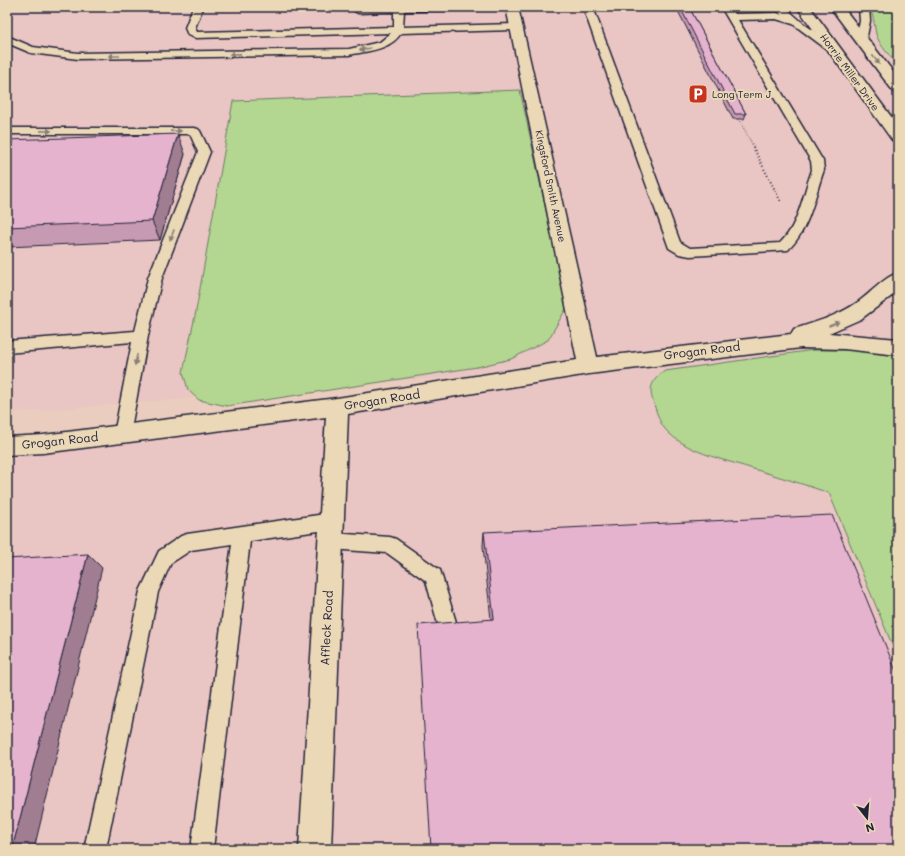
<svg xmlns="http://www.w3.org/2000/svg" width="905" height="856" viewBox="0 0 905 856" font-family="Mali,sans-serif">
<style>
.built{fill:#e9c5c3}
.green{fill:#b3d690;stroke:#6a7c66}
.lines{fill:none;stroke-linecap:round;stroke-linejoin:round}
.lane-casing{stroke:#22223b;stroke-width:3}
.street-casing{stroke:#22223b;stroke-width:3}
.primary-casing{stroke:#22223b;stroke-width:3}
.path-far1{stroke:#22223b;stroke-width:1.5;stroke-dasharray:0.5 2;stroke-linecap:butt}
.path{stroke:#22223b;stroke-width:2;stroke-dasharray:1 2.5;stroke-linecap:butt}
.lane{fill:#ebd8b6;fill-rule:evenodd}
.street{fill:#ebd8b6;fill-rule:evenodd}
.primary{fill:#ebd8b6;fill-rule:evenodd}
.wall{fill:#c69ab2;stroke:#22223b}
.shaded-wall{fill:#a17d91;stroke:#22223b}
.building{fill:#e6b3cf;stroke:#22223b}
.oneway{fill:#867d78}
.labels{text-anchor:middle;stroke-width:4;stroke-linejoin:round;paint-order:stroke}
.far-street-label{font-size:10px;fill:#22223b;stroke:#ebd8b6}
.far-poi-label{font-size:10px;fill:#22223b;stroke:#ebd8b6;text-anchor:start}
.street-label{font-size:12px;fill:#22223b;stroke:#ebd8b6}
</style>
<rect width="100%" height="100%" fill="#eacdbe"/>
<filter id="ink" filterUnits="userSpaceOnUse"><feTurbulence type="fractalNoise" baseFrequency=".025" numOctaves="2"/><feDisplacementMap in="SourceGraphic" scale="8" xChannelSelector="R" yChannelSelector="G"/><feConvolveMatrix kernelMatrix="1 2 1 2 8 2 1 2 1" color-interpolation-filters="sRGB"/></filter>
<g filter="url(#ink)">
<path class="built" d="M7,7H898V849H7V446L581,366L7,413Z"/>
<path class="green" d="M869,7H893L898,13V66C891,57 879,45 876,34C874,24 874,16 869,7Z
M520,90L567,307L548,340L511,359L477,367L227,406L199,400L188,390L183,372L196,311L233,101Z
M814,350H848L898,356V659L829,493C803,484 777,476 750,468C722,459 685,452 665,429C659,422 656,410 653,401C648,388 653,378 665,371Z"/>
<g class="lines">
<g class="lane-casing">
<path id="lane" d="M193,7H203L195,28L197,32L394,27V12L358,13L353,10L355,8L364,7H454L449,10L404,11L403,27L517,24L522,27L517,30L401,33C391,50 367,51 349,55L78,59L31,53L7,43V36L33,47L78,53L349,49L380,42L391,33L196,38L188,35L185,28Z
M583,7H593L680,242L690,248L780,243C799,225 803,194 812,170L811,161L721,7H731L735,14L777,13L782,15L774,7H785L804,24L837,47L838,49L837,51H829L793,24L776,19L738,20L823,161L824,170C814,197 810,229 788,250L690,256L679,254L669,248Z
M859,7H869L870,21L866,41L861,44L856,41L860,21Z
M7,128H194L198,129L200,131L210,152L162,278L148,336L130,434L128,439L122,441L116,439L114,434L132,342L7,353V341L135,331L148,278L198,152L190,134H7Z
M332,513L338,515L341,521L338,527L332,529L250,541L213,849H191L232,544L191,550L171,563L158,592L106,849H84L140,591L159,551L181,536L187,534Z
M331,533L390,537L396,539L440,570L460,635L457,642L450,645L443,642L426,581L387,553L331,549L325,547L322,541L325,535Z"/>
</g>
<g class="street-casing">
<path id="street" d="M506,7H518L597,357L791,334L794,329C816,322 838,316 858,302C870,294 884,277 898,273V291L893,295L861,319L829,333L898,339V355L844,349L801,348L589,374L348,414L331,849H299L326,417L43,453L7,455V437L43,435L337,398L577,360Z"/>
</g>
<g class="primary-casing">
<path id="primary" d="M797,7H810L898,126V142L892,140Z
M830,7H843L898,78V92L893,91Z"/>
</g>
<path class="path-far1" d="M738,117L754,148"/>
<path class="path" d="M753,147L781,202"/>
<use href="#lane" class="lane"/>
<use href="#street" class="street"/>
<use href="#primary" class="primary"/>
</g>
<path class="wall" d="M676,7H689L746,114L744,119H733Z
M7,140L185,154L160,240L7,247Z
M484,532L898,676L491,619L483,546Z"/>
<path class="shaded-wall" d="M178,134L185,154L160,240L152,221Z
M88,554L102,568L34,849H12Z"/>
<path class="building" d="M680,7H689L746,114H735Z
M178,134L152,221L7,227V140Z
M832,515L898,676V849H431L418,625L494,619L484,532Z
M88,554L12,849H7V559Z"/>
<defs><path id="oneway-solid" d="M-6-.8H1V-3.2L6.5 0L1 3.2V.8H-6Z"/></defs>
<g class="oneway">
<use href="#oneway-solid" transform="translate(365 49) rotate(170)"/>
<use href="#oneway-solid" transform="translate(235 54) rotate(179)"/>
<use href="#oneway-solid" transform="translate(114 56) rotate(180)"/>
<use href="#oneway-solid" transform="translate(876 60) rotate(52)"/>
<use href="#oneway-solid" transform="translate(46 131) rotate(1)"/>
<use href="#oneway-solid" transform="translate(176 131) rotate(-1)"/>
<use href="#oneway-solid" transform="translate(172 235) rotate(111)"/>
<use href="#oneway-solid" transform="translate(834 324) rotate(-22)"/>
<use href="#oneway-solid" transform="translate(136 360) rotate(101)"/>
</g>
</g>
<defs>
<g id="parking-square" transform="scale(1)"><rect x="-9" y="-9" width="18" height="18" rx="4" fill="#c8321e" stroke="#ebd8b6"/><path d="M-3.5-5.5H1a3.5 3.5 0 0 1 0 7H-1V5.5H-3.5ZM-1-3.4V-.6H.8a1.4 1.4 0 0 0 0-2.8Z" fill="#fff"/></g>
</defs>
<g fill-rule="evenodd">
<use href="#parking-square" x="698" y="94"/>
</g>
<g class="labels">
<g class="far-street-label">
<text transform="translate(850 72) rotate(54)" y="4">Horrie Miller Drive</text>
<text transform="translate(551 186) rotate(78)" y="4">Kingsford Smith Avenue</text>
</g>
<g class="far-poi-label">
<text x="712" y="98">Long Term J</text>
</g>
<g class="street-label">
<text transform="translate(702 351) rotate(-7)" y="4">Grogan Road</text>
<text transform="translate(382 400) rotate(-9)" y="4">Grogan Road</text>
<text transform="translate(60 441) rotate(-6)" y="4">Grogan Road</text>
<text transform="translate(327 628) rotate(-87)" y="4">Affleck Road</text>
</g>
</g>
<rect width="905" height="856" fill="none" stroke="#ebd8b6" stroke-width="24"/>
<rect x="12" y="12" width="881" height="832" fill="none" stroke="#22223b" stroke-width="1.5" filter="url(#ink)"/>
<g transform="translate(867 818) rotate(163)" stroke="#ebd8b6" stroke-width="3" paint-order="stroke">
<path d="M0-3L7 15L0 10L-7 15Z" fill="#22223b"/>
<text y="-6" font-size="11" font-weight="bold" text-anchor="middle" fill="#22223b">N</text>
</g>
</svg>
